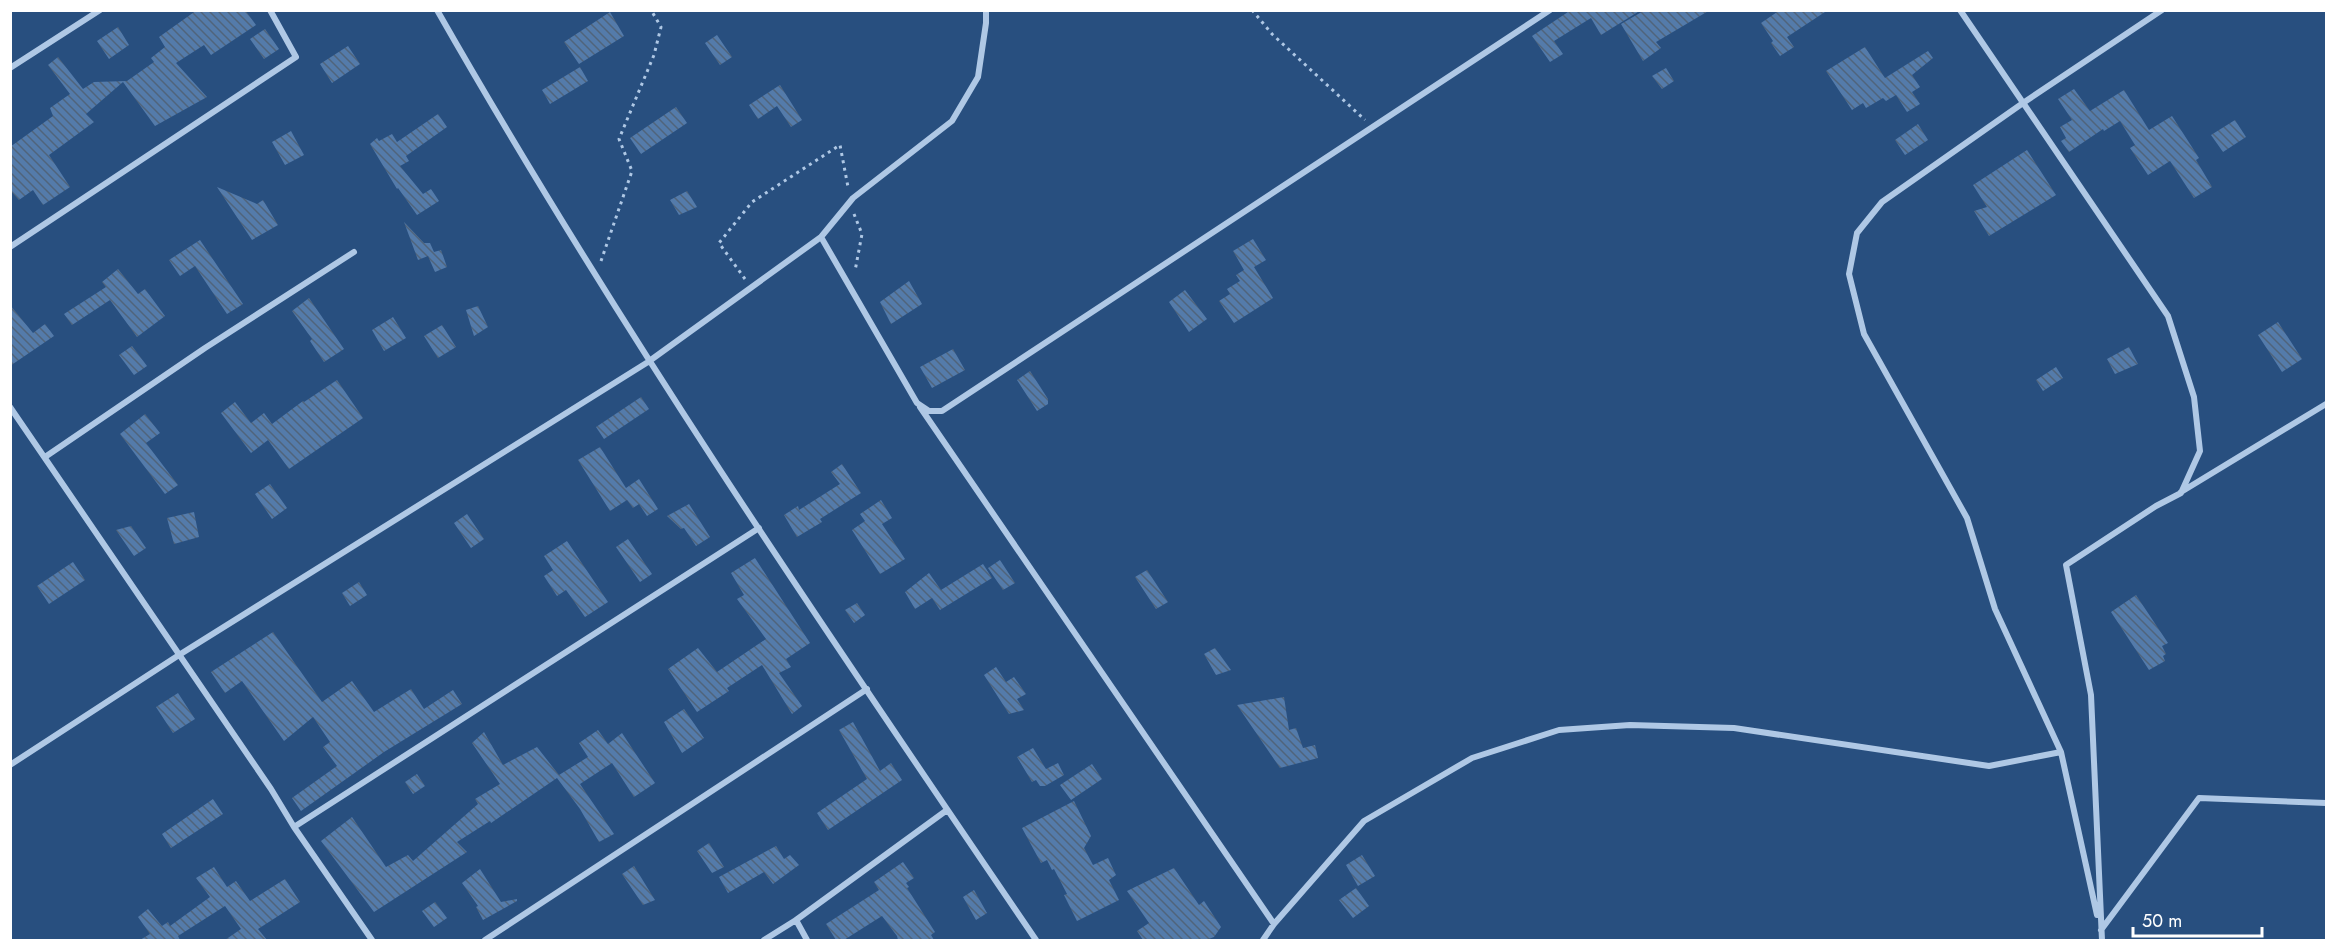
<svg xmlns="http://www.w3.org/2000/svg" width="2337" height="951" viewBox="0 0 2337 951" font-family="Jost,sans-serif">
<style>
.building{fill:url(#building-back-hatch)}
.lines{fill:none;stroke-linecap:round;stroke-linejoin:round}
.path{stroke:#afc8e5;stroke-width:3;stroke-dasharray:3 4.5;stroke-linecap:butt}
.street{stroke:#afc8e5;stroke-width:6}
</style>
<defs>
<pattern id="building-back-hatch" width="6" height="6" patternUnits="userSpaceOnUse" patternTransform="scale(1.5)"><rect width="6" height="6" fill="#547baa"/><path d="M-1 5l2 2M0 0l6 6M5-1l2 2" fill="none" stroke="#50647b"/></pattern>
</defs>
<rect width="100%" height="100%" fill="#284f7f"/>
<path class="building" d="M197,10H245L256,25L211,55L204,45L176,63L207,97L155,126L123,82L86,114L94,122L49,155L70,187L43,205L33,190L19,200L10,190V147L53,116L50,108L70,94L48,65L58,57L83,89L94,82L127,81L154,62L151,58L165,47L159,37Z
M1571,10H1641L1601,35L1591,18L1554,41L1563,54L1550,62L1532,36Z
M1645,10H1710L1656,42L1661,48L1643,61L1621,24Z
M1780,10H1828L1787,37L1794,47L1780,56L1771,43L1773,41L1761,23Z
M610,12L624,36L579,64L564,42Z
M118,27L129,45L109,59L97,41Z
M265,29L279,49L264,59L250,39Z
M717,35L732,57L720,65L705,43Z
M348,46L360,64L332,83L320,64Z
M1865,47L1885,78L1928,51L1933,58L1912,75L1920,87L1912,92L1920,104L1907,112L1896,95L1886,101L1883,98L1866,108L1863,103L1852,110L1826,71Z
M580,67L588,81L550,104L542,90Z
M1666,68L1674,81L1662,89L1652,76Z
M780,85L802,120L791,127L777,106L758,119L749,105Z
M2074,89L2090,111L2124,90L2149,130L2172,116L2199,158L2196,160L2212,187L2194,198L2170,161L2148,175L2130,148L2135,145L2120,121L2104,131L2103,129L2069,152L2061,141L2066,138L2060,127L2072,120L2058,99Z
M676,107L687,123L641,154L630,138Z
M438,114L447,127L406,156L409,161L400,166L423,194L431,189L439,201L417,215L398,188L397,189L370,144L377,138L379,141L392,134L397,142Z
M2235,120L2246,137L2223,152L2211,135Z
M1918,124L1928,140L1905,155L1895,140Z
M291,131L304,155L285,165L272,142Z
M2027,150L2056,195L1989,236L1974,211L1987,207L1973,185Z
M217,187L257,204L263,200L278,225L252,240Z
M687,191L697,207L679,215L670,200Z
M404,222L424,243H430L434,252L441,250L447,267L435,272L428,256L418,260Z
M1253,239L1266,260L1254,267L1273,298L1234,323L1219,301L1230,294L1227,289L1240,281L1236,275L1244,270L1233,251Z
M200,240L243,304L227,314L195,266L180,276L169,260Z
M118,269L138,294L145,289L165,316L137,337L110,300L72,325L64,314L106,287L102,282Z
M909,281L922,304L891,324L880,302Z
M1185,290L1207,319L1189,332L1169,302Z
M309,298L344,349L324,362L310,341L312,339L292,311Z
M10,305L33,333L45,324L54,336L10,366Z
M478,306L488,327L474,336L466,310Z
M393,317L406,338L384,351L372,330Z
M2278,322L2302,359L2282,372L2258,335Z
M442,325L456,347L438,358L424,336Z
M132,346L147,366L134,375L119,355Z
M2129,347L2138,364L2115,374L2107,359Z
M953,349L965,370L932,388L920,367Z
M2056,367L2063,378L2043,391L2036,380Z
M1030,371L1048,399V404L1037,411L1017,380Z
M337,380L363,418L289,469L268,440L251,453L221,413L235,402L251,423L264,413L272,424L303,401L304,402Z
M641,397L649,409L604,439L596,427Z
M145,414L160,433L146,443L178,485L165,494L120,434Z
M600,447L626,488L639,479L658,509L647,516L639,504L633,508L627,500L610,511L578,460Z
M842,464L861,493L820,519L822,522L797,537L784,515L798,506L799,510L840,484L831,472Z
M270,484L287,508L272,519L255,494Z
M881,500L892,518L882,524L905,559L880,574L852,530L865,521L860,514Z
M689,504L710,537L696,546L684,528L681,529L667,516Z
M194,512L199,537L174,544L167,518Z
M467,514L484,539L471,548L454,523Z
M131,526L146,548L134,556L116,530Z
M628,539L652,574L640,582L616,547Z
M567,541L608,602L585,617L566,590L557,596L544,576L553,570L544,556Z
M755,558L810,643L786,659L791,667L779,673L802,706L792,714L762,665L727,688L729,691L697,712L668,669L698,648L717,672L766,639L737,599L744,595L731,573Z
M1000,560L1015,583L1003,590L988,568Z
M73,562L85,580L49,604L37,586Z
M983,564L992,578L940,610L932,598L915,609L905,592L929,573L941,590Z
M1147,570L1168,602L1156,609L1135,577Z
M359,582L367,595L350,606L342,593Z
M2136,595L2168,643L2162,646L2166,654L2163,656L2165,661L2149,670L2111,612Z
M857,603L865,615L854,623L845,610Z
M273,632L322,702L352,681L374,712L411,689L424,709L453,690L462,704L384,752L301,811L292,798L337,766L323,747L330,742L313,717L284,741L242,681L225,693L211,672Z
M1215,648L1231,670L1216,675L1204,654Z
M996,667L1006,682L1014,677L1026,694L1017,699L1024,710L1009,714L984,675Z
M178,693L195,719L173,733L156,707Z
M1284,697L1289,730L1296,728L1303,748L1315,745L1318,758L1280,768L1237,705Z
M684,709L704,738L682,753L664,722Z
M853,722L880,771L891,763L902,780L828,830L817,813L867,779L839,730Z
M598,730L608,744L622,733L655,783L634,797L612,763L580,784L614,834L599,842L580,809L557,778L491,823L490,821L457,842L467,852L374,912L321,841L352,817L386,867L408,855L413,861L478,804L475,799L500,784L472,743L484,732L503,765L537,747L559,775L588,757L579,743Z
M1033,748L1046,769L1058,763L1064,775L1045,786H1040L1036,780L1032,782L1017,757Z
M1092,764L1102,779L1071,800L1060,785Z
M417,774L425,786L413,794L405,782Z
M213,799L223,814L171,848L162,834Z
M1074,801L1091,836L1084,848L1093,865L1108,858L1116,875L1109,880L1119,900L1077,921L1064,895L1067,894L1054,869L1052,870L1047,860L1041,863L1022,828Z
M709,843L724,867L712,873L697,851Z
M776,846L784,859L790,855L799,865L773,884L764,872L728,893L719,877Z
M1362,855L1375,876L1358,886L1346,865Z
M903,862L914,878L906,883L909,887L907,888L935,932L931,935L934,940H898L897,936L882,916L844,940H836L826,924L879,890L874,882Z
M634,866L655,900L643,905L622,874Z
M214,867L227,887L236,881L250,901L285,879L300,902L258,929L267,940H225L241,929L225,906L178,936L180,940H140L150,934L138,917L148,909L162,926L168,922L170,926L210,897L196,878Z
M1174,868L1199,905L1204,901L1221,927L1214,937L1206,940H1143L1137,931L1149,923L1127,891Z
M480,869L501,902L517,899V901L483,920L476,907L478,906L462,883Z
M1356,888L1369,906L1353,918L1339,900Z
M974,890L987,913L976,920L963,897Z
M435,902L447,918L434,927L422,911Z"/>
<g class="lines">
<path class="path" d="M1252,10L1272,34L1365,120
M854,214L862,234L855,271
M601,261L632,171L619,139L654,55L661,27L651,10
M745,279L719,243L752,202L840,145L848,187"/>
<path class="street" d="M437,10C620,331 829,636 1036,940
M1960,10L2168,316L2194,397L2200,451L2181,493L2156,506L2066,565L2091,695L2102,940
M10,68L100,10
M821,237L853,198L952,121L978,77L986,23V10
M10,247L296,57L270,10
M10,407L271,789L294,827L372,940
M920,407L1274,924
M45,457L205,348L354,252
M2181,492L2326,404
M2061,752L1995,609L1967,518L1864,334L1849,274L1857,233L1882,202L2023,103L2162,10
M10,765L179,655L648,362L821,237L917,403L929,411H942L1550,10
M294,827L759,528
M796,920L807,940
M2101,930L2199,798L2326,803
M485,940L867,689
M764,940L796,920L947,810
M1263,940L1274,924L1364,821L1472,758L1559,730L1630,725L1734,728L1989,766L2061,752L2097,915"/>
</g>
<rect width="2337" height="951" fill="none" stroke="#ffffff" stroke-width="24"/>
<path d="M2133 927v9h129v-9" fill="none" stroke="#ffffff" stroke-width="3"/>
<text x="2142" y="927" font-size="18" fill="#ffffff" stroke="#284f7f" stroke-width="4.5" paint-order="stroke">50 m</text>
</svg>
